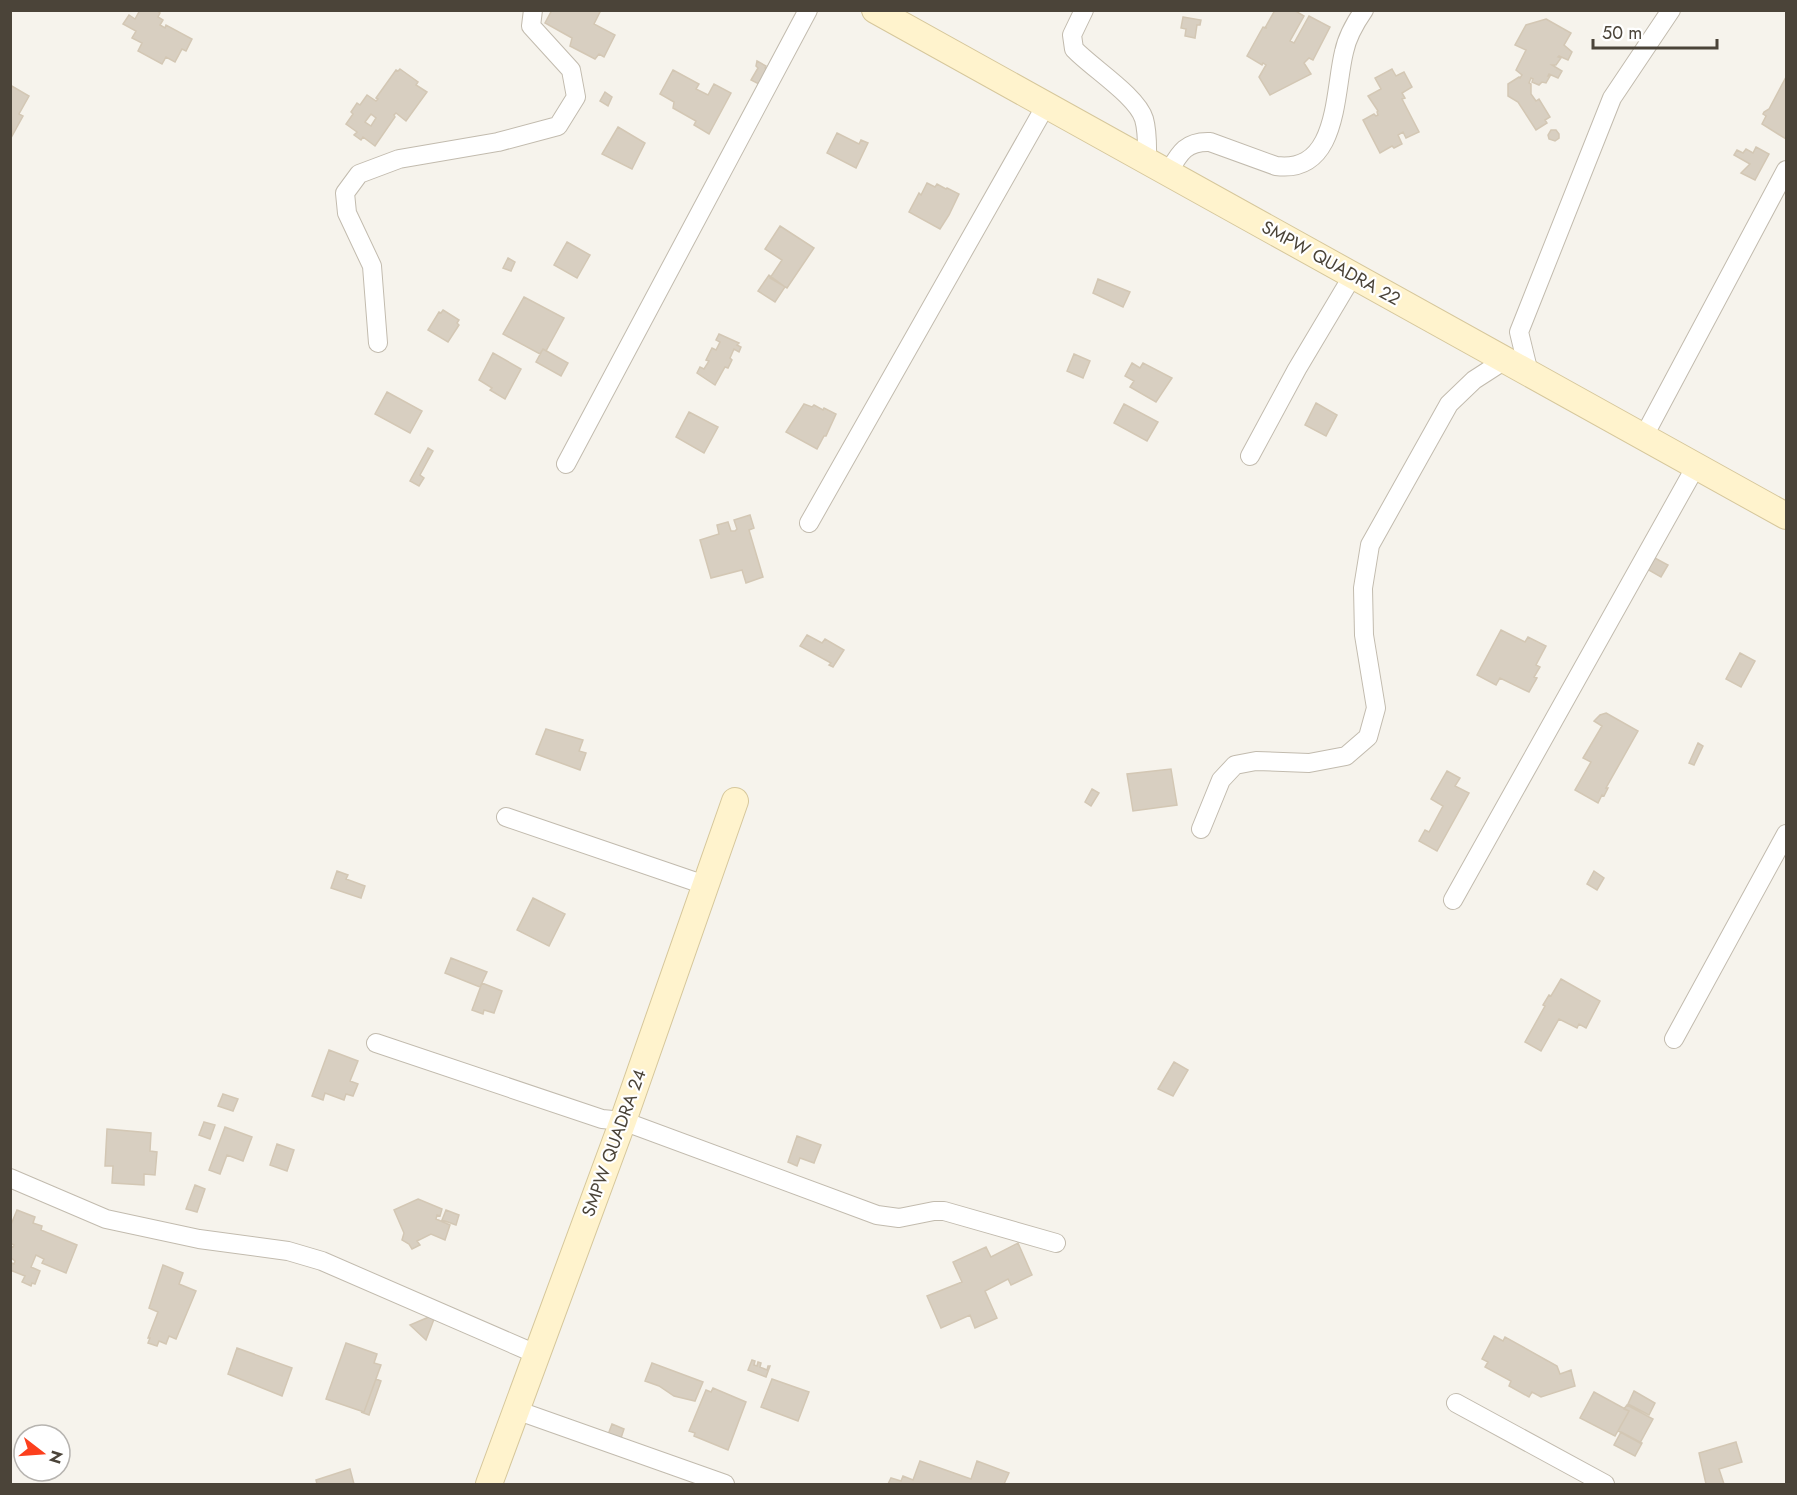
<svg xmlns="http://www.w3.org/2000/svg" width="1797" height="1495" viewBox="0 0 1797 1495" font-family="Jost,sans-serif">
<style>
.building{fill:#d8cfc1;stroke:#d3c7b4;stroke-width:1.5;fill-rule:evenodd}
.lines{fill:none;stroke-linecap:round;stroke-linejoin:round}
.street-casing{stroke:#c2bbae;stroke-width:20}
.secondary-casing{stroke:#d6c79b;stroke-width:28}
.street{stroke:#fff;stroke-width:18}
.secondary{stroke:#fff3cd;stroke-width:26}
.labels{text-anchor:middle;stroke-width:4.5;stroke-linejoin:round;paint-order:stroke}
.street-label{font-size:18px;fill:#4b4439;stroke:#fff}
</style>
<rect width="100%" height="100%" fill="#f6f3ec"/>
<path class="building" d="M140,10H156L160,13L158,17L163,20L160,25L165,28L166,25L192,39L186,51L182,49L175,62L166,57L162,64L138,51L142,43L132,38L136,31L123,24L129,15L135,19Z
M552,10H601L594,24L615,35L604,57L599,54L595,59L570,46L572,38L545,23Z
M1275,10H1294L1304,16L1290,41L1294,43L1309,16L1330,27L1313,60L1309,58L1304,63L1311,74L1270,95L1259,77L1266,65L1263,63L1262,65L1247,56L1263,27L1267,28H1265Z
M1183,17L1201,20L1200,25H1197L1195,38L1185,36L1186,29L1181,28Z
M1546,19L1571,33L1564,45L1572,52L1568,60L1559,56L1558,57L1561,58L1556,65H1552L1562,71L1558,78L1549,74L1548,76H1550L1546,83L1542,82L1539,85L1532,82L1533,79L1531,78L1529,83L1531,84V94L1536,101L1539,99L1550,117L1545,120L1547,123L1536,130L1518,102L1508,96V84L1519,77L1520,78L1522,75L1516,70L1526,50L1515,45L1526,25Z
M757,61L766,66L765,68L770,71L761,85L751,80L758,68L756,66Z
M400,69L418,82L416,85L427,92L406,121L396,113L394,115L395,117L375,146L363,137L361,140L354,135L357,132L346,124L353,114L351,112L357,103L360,105L367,95L376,101L378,99L376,98L396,70L398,71ZM371,114L376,118L371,126L365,122Z
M1392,69L1396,76L1404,72L1412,87L1402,93L1405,98L1402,99L1419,132L1406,138L1403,132L1398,135L1402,144L1394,148L1392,146L1380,153L1363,120L1374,114L1376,116L1378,115L1377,112L1378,111L1368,96L1381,89L1375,78Z
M673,70L699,84L696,89L708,95L714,84L731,93L709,134L694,125L696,121L673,108L674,102L660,94Z
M1786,77V139L1762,124L1766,116L1763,114L1764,112L1769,109Z
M10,85L29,96L19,114L23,116L12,136Z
M605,92L612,97L608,106L600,101Z
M618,127L645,143L632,169L602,154Z
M1551,130H1556L1559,134V138L1555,141L1549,139L1548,135Z
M837,133L859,144L861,140L868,143L856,168L827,153Z
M1756,147L1769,154L1755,180L1741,173L1750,164L1734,155L1737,150L1743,153L1746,149L1753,153Z
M927,183L935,187L937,184L946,189L947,188L959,194L949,215L940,229L909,212L919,193L921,195Z
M780,226L814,248L787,288L770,278L782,260L765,249Z
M567,242L590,255L577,278L554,265Z
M508,258L515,262L511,271L503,268Z
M769,275L785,287L775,302L758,291Z
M1098,279L1130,292L1123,307L1093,293Z
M524,297L564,318L546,351L543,349L540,354L503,334Z
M443,310L459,320L457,323L459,325L448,342L428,330L439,312L441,313Z
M719,334L739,343L737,345L741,347L739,352L734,349L730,358L732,360L728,368L725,367L715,385L697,373L700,367L704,369L709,361L706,360L712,348L716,350L720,342L716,340Z
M543,349L568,363L561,376L536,362Z
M493,353L521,369L505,399L490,390L492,388L479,380Z
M1074,354L1090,361L1083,378L1067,371Z
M1132,363L1140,368L1143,363L1172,378L1156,402L1130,387L1134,381L1125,376Z
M387,392L422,411L410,433L375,414Z
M1316,403L1337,415L1326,436L1305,425Z
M804,404L812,407L814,405L823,410L824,408L836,414L826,436H824L817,449L786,432Z
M1124,404L1158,422L1147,441L1114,423Z
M689,412L718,427L704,453L676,437Z
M428,448L433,451L420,475L424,478L419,486L410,481Z
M750,515L754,528L749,530L763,577L746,583L742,570L711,578L700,540L719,534L717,525L728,522L731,531H735L737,529L734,520Z
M1653,557L1668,565L1661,577L1647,569Z
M1501,630L1525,642L1528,637L1546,646L1536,665L1540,667L1534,677L1537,678L1529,692L1500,678L1496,685L1477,675Z
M807,635L822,643L825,639L844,650L833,667L829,665L831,663L800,646Z
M1740,653L1755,661L1741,687L1726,679Z
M1606,713L1638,731L1606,788H1608L1604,796L1602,795L1598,803L1575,790L1591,762L1583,758L1602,726L1594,721L1600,715Z
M546,729L583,740L579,751L586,753L580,770L536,754Z
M1698,743L1703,746L1694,765L1689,763Z
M1171,769L1177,805L1133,811L1127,774Z
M1447,771L1460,778L1455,786L1469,793L1437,851L1419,841L1425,830L1429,832L1443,806L1431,799Z
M1092,789L1099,793L1091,806L1085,802Z
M337,871L348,875L346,879L365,886L361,898L331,888Z
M1594,871L1604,878L1597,890L1587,884Z
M533,898L565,914L549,946L517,930Z
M451,958L487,972L480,987L445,973Z
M1561,979L1600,1001L1586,1028L1579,1024L1577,1028L1559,1019L1541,1051L1525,1042L1545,1006L1543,1005L1549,995L1551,996Z
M482,983L502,991L494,1013L484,1010L483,1014L472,1010Z
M329,1050L358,1061L350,1081L358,1084L353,1096L346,1094L344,1100L325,1093L323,1100L312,1096Z
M1174,1062L1188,1070L1173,1096L1158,1089Z
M223,1094L238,1099L233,1111L218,1106Z
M204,1122L215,1125L210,1139L199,1135Z
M225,1127L252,1137L243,1161L227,1155L220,1174L209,1170Z
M107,1129L151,1133L150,1151L157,1152L155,1175L144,1174V1185L112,1183L113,1166H105Z
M797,1136L821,1145L814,1163L800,1158L797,1166L788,1162Z
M277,1144L294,1150L287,1171L270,1165Z
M195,1185L205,1189L197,1212L186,1209Z
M418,1199L442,1209L440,1216L437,1215L436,1219L450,1225L445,1240L431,1234L417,1241L420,1245L412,1249L409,1244L402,1240L404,1233L394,1210Z
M17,1210L35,1217L33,1223L42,1226L41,1230L77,1245L66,1273L42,1263L44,1259L36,1255L31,1267L40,1271L35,1284L32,1283L31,1286L22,1282L25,1276L10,1270L12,1263L14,1264L15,1261L11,1258L10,1260V1246L13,1247L14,1245L10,1243V1227Z
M446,1210L459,1215L456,1225L442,1220Z
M1018,1243L1032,1275L1011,1285L1008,1279L985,1291L997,1318L975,1328L970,1315L941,1328L927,1296L962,1282L953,1262L986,1247L991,1257Z
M163,1265L183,1273L179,1284L196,1291L176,1339L169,1336L166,1344L159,1341L157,1346L148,1343L150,1338H148L158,1312L149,1308Z
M436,1314L426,1340L410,1325Z
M1494,1336L1503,1341L1505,1337L1557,1366L1560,1374L1571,1370L1575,1386L1541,1397L1532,1392L1529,1397L1509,1386L1511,1381L1485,1367L1488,1362L1482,1359Z
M346,1343L377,1354L374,1363L381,1365L364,1412L326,1399Z
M237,1348L292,1368L282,1396L228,1374Z
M752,1360L755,1361L754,1365L757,1366L758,1362L761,1363L760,1367L767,1370L768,1366H770L766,1377L748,1370Z
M652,1363L703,1382L695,1401L674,1396L659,1386L645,1381Z
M376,1379L381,1381L369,1415L361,1412H364Z
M772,1379L809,1392L798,1421L761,1407Z
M713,1388L746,1402L728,1450L694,1436L695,1433L689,1431L706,1390L711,1392Z
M1634,1391L1655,1403L1649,1415L1628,1404Z
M1594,1392L1629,1411L1615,1436L1580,1418Z
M1627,1405L1653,1419L1640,1443L1618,1431L1629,1411L1624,1409Z
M612,1424L624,1429L619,1444L606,1440Z
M1621,1432L1642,1443L1635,1456L1614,1445Z
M1736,1442L1742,1462L1719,1469L1724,1484H1706L1699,1453Z
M920,1461L971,1479L977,1461L1009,1473L1004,1484H888L891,1478L901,1481L903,1476L913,1480Z
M350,1469L354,1484H317L316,1480Z"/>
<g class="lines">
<g class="street-casing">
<path id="street" d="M1084,10L1072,35L1074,49C1092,68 1137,96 1144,119C1148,133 1147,148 1147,162
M1168,173C1179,154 1185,141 1210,142L1276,166C1339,174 1334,92 1344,52C1347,37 1355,23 1364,10
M378,343L372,266L347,213L345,193L359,174L399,159L498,142L558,126L576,97L571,70L531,26L533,10
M1529,373L1519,332L1612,98L1671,10
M1644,436L1786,170
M1250,456L1297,369L1353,275
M566,464L808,10
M809,523L1046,105
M506,817L705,885
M1201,829L1221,780L1235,765L1256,761L1309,763L1346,756L1368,737L1376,708L1364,635L1363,588L1370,545L1449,404L1474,380L1505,360
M1453,900L1696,466
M1674,1039L1786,834
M376,1043L602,1119L623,1121L877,1215L899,1218L934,1211H944L1056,1243
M10,1178L106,1219L199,1239L288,1251L322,1261L536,1354
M1456,1403L1605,1484
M516,1410L725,1484"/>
</g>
<g class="secondary-casing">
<path id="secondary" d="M875,10L1786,516
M489,1484L623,1121L735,801"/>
</g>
<use href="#street" class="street"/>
<use href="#secondary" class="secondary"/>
</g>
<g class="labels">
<g class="street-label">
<text transform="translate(1331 263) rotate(29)" y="6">SMPW QUADRA 22</text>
<text transform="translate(614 1143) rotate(-70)" y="6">SMPW QUADRA 24</text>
</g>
</g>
<rect width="1797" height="1495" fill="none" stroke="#4b4439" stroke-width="24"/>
<g transform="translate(42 1453) rotate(107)"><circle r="28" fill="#ffffff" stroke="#b7b4b0" stroke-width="1.5"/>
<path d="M0-4.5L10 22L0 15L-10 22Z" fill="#fc3f1d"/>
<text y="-9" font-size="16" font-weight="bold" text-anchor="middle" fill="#4b4439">N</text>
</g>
<path d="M1593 39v9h124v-9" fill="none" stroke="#4b4439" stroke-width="3"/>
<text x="1602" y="39" font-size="18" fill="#4b4439" stroke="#ffffff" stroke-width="4.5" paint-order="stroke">50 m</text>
</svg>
